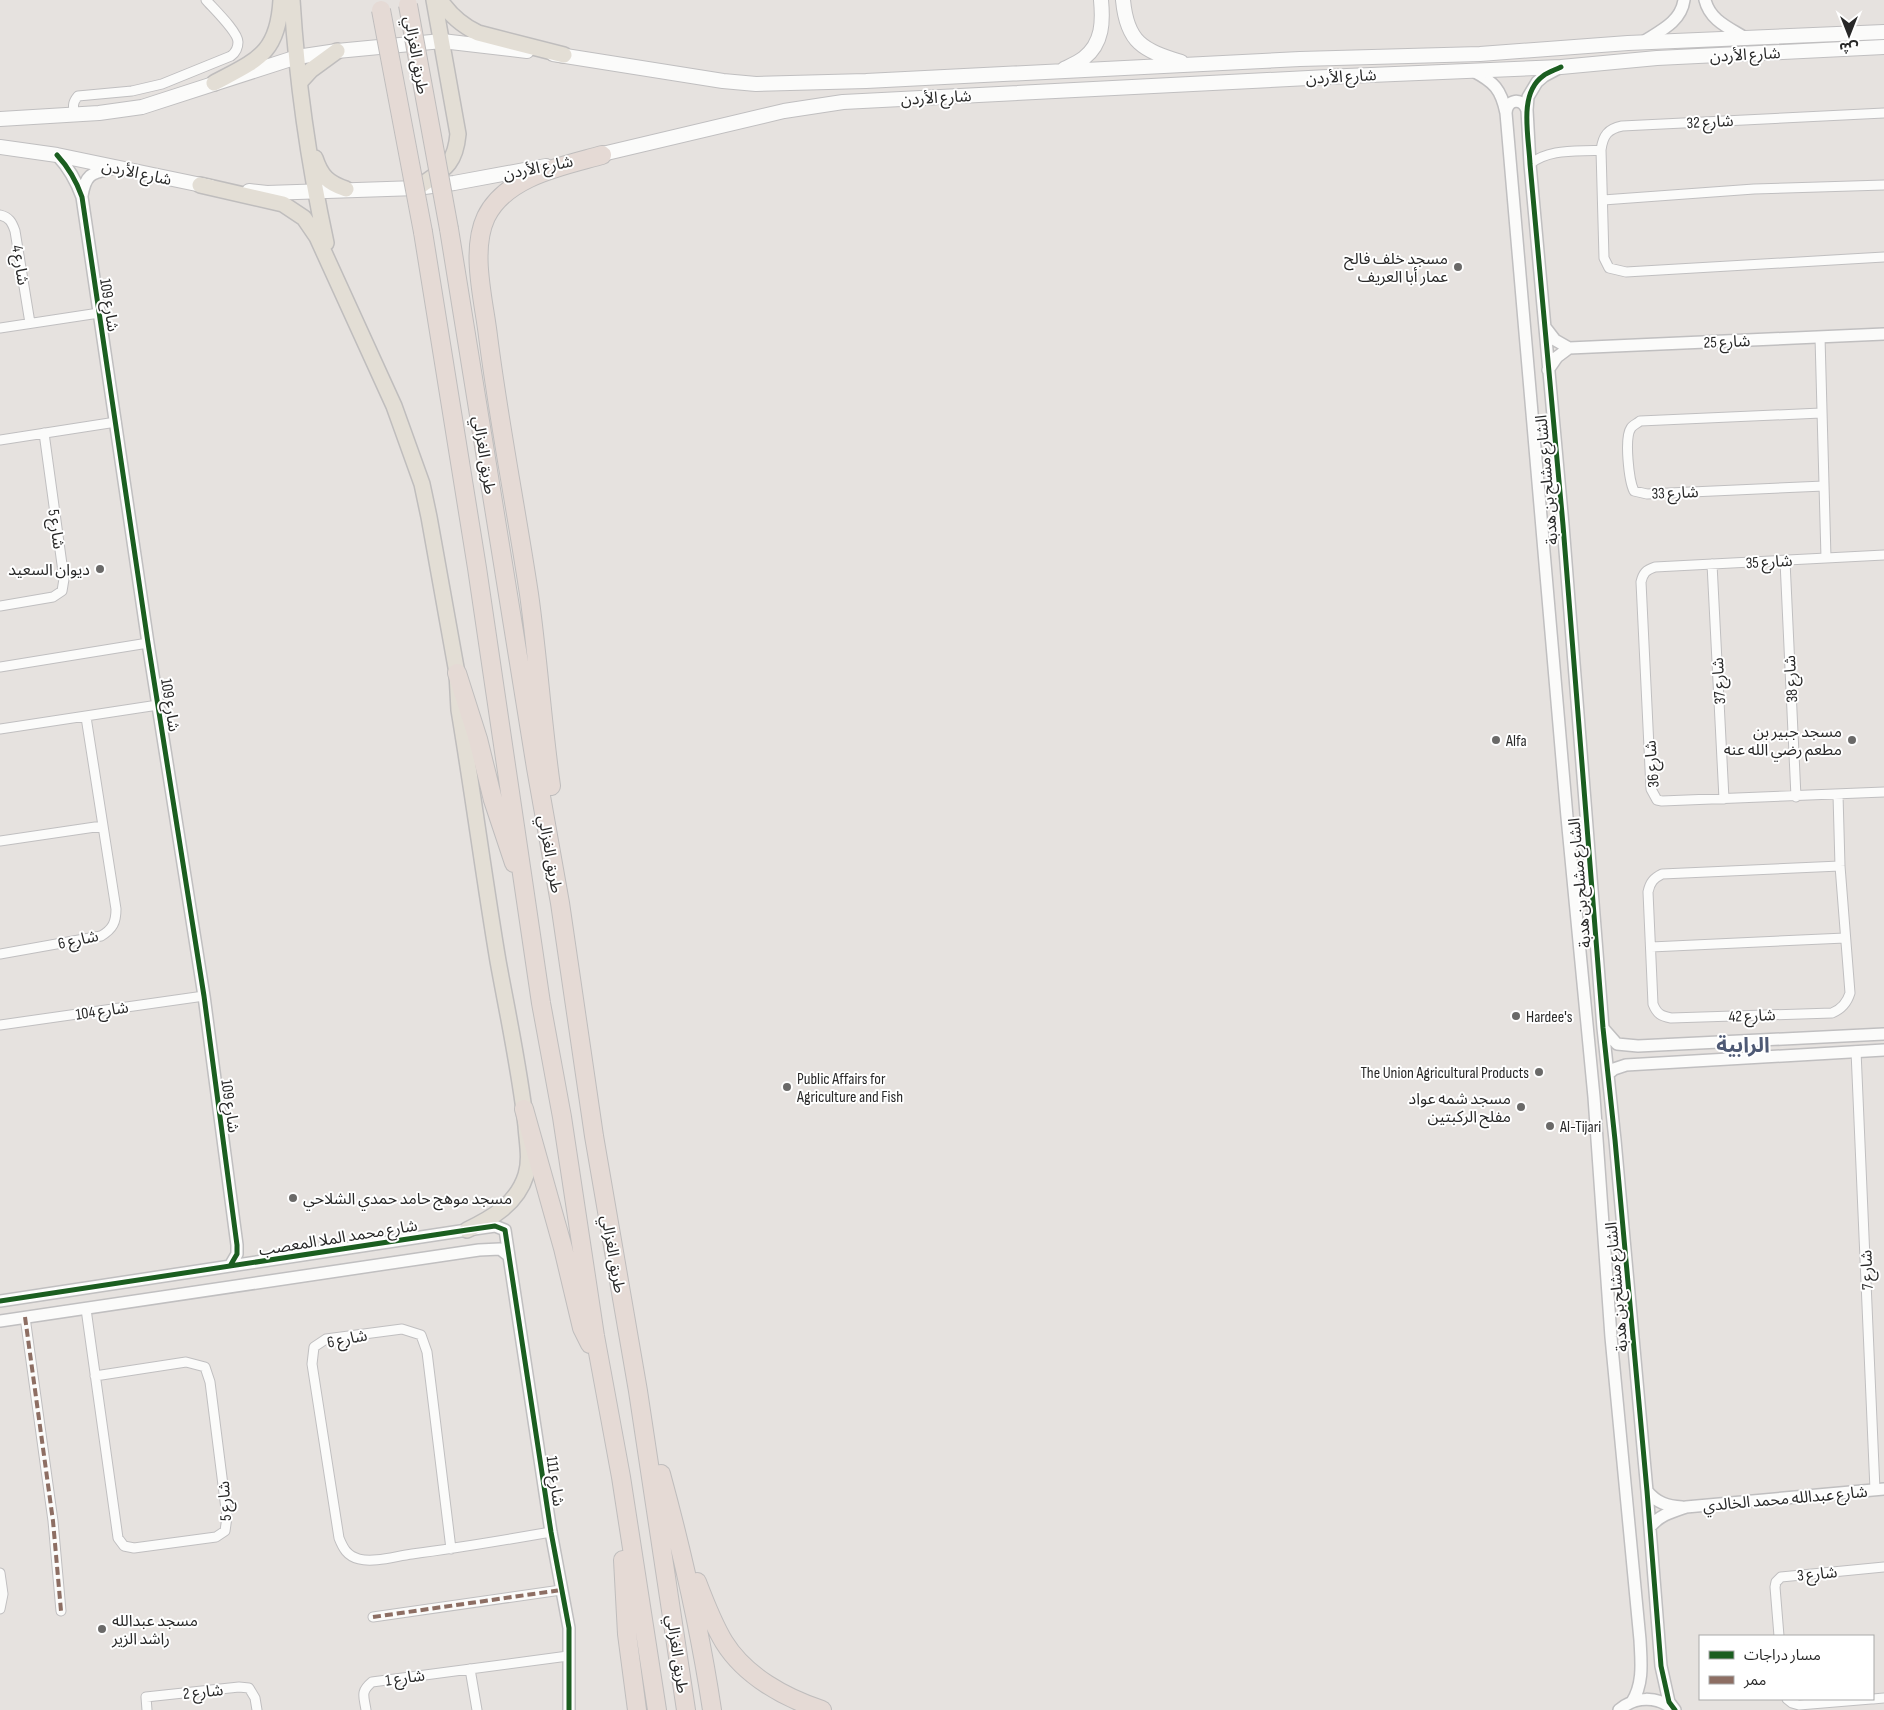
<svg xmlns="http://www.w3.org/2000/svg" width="1884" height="1710" viewBox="0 0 1884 1710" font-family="'Sofia Sans Condensed','Noto Sans Arabic',sans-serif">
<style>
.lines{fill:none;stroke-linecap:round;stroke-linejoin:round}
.minor-casing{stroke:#c0bfc0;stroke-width:11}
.tertiary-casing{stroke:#c0bfc0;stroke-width:14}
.secondary-casing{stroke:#c0bfc0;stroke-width:16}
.primary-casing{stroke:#bfbdbd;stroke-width:18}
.motorway-casing{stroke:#bfbdbd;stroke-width:20}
.minor{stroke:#fbfbfa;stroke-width:9}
.tertiary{stroke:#fbfbfa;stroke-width:11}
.secondary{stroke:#fbfbfa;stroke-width:14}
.primary{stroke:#e3ded5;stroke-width:15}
.motorway{stroke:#e5dad5;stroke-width:18}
.motorway-bridge-casing{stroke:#bfbdbd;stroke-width:20;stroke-linecap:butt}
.motorway-bridge{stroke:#e5dad5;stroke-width:18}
.quiet{stroke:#8d6e63;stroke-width:4;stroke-dasharray:8 4;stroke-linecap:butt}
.cycleway-casing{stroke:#fff;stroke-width:8}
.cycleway{stroke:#1b5e20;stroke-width:5}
.poi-dot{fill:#6a6968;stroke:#fff;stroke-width:2}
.labels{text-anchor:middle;stroke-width:4;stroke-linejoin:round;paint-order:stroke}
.street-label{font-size:16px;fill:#282828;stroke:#fff}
.poi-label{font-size:16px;fill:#282828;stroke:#fff;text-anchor:start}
.district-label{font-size:21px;font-weight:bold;fill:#4e5974;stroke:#fff}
</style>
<rect width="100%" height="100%" fill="#e6e2df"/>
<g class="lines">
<g class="minor-casing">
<path id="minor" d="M1884,113L1622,126C1608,129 1603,135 1601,150L1604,258L1609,268L1626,272L1884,257
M75,115C73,107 72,103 78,96L132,91L162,84L231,56C235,53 238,48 238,42C238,32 214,9 206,0
M1530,164C1550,148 1578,152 1601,150
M1603,200L1754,189L1884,185
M0,215C9,217 12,222 15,231L30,323
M0,328L99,313
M1820,337L1826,558
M1821,413L1640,421C1638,423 1633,425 1631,428C1624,438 1629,481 1634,491L1647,494L1824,486
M0,440L116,422
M1884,555L1655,567C1646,570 1643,573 1641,582L1651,789L1657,800L1662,801L1884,792
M1785,561L1796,797
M1712,564L1724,799
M0,606L53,597L62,591L64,579L44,433
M0,667L148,643
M0,729L158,705
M1838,795L1840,866L1850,993C1847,1003 1842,1009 1832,1013L1671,1018C1661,1016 1657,1014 1653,1004L1648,892C1650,882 1654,878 1662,874L1840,866
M0,841L102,826
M1651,947L1845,938
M0,954L101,936C113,929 116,922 116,909L86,717
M0,1025L204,996
M1856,1051L1875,1490
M86,1309L118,1538L124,1546L134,1548L216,1537L225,1531L227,1517L210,1382L205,1367L186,1362L95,1376
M25,1317L53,1521L61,1611
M451,1549L427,1352L421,1335L402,1329L326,1339L314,1347L312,1364L339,1538C343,1548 347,1556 359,1559C374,1563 396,1556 412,1554C458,1548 505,1540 551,1532
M0,1573L3,1594L0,1609
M373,1617L561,1590
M1779,1636L1775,1587L1776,1582L1781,1577L1884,1567
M470,1669L477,1710
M1787,1699L1792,1703L1799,1705L1871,1699
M1873,1699L1884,1698
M147,1710L146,1697L239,1687L249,1688L255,1698L257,1710
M366,1710C364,1696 360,1692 372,1682L568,1656"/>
</g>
<g class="tertiary-casing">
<path id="tertiary" d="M1705,0C1710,21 1730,28 1747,39
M1643,42C1660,31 1681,22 1684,0
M1559,68L1544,76L1537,82L1528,97L1527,110L1530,164L1563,525L1603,1028L1615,1140L1647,1491L1661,1666L1669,1702L1675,1710
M1473,71C1494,82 1501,89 1506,113L1567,817L1594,1097L1611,1337L1640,1640C1641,1661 1644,1683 1632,1702
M1506,113C1507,99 1522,97 1527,110
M57,155C69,168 76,180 82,197L148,643L204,996L237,1245V1254L230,1266
M82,196C86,171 94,173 115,168
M1545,327L1555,340L1569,348L1884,334
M1548,370L1557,357L1569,348
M1603,1028L1617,1044L1638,1046L1884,1034
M1608,1074L1614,1069L1626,1065L1884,1050
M0,1301L467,1230L495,1226L505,1230L551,1532L569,1628V1710
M0,1321L479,1250L500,1249L509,1256
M1647,1491C1657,1503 1667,1506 1682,1507
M1650,1527C1660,1515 1671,1512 1686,1507L1884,1489
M1619,1710C1635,1696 1657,1696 1673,1709"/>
</g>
<g class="secondary-casing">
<path id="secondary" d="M1123,0C1127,43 1143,50 1181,62
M553,54L723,81L756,84L866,81L1300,59L1480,54L1628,43L1884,32
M1064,69C1070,66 1079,62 1084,58C1103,43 1103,21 1101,0
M0,119L99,113L142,107L297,57L337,51L442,41L527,51
M0,147L57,155L211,187
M594,156L784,111L843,102L1347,76L1561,67L1657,58L1884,47
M249,191L267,193L417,188L454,183L546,166"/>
</g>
<g class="primary-casing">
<path id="primary" d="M292,0C297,81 309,164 326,243
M440,0C450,15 461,25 478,33L564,55
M300,82L311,70L337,51
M214,83C257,60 278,54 281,0
M315,158C321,176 328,183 346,189
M200,185L283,204L304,218L317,237L394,406L422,484L429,517L457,673L459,710C473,793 484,878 498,961C508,1016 520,1071 526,1126C527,1142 531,1159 526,1175C517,1204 492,1218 467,1230
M417,188C442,170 455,167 458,134L434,0"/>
</g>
<g class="motorway-casing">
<path id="motorway" d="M449,229L536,768L560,903L594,1136L638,1391L686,1710
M423,232L477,568L541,1003L562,1117L595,1336L621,1477L657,1710
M457,673L478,739L493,800L514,863
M551,786C542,722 538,658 529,594C516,508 499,423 488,336C484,301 470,251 486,217C506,176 563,166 602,155
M524,1109L563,1248L582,1328L590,1344
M661,1474C682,1551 700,1630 712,1710
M623,1560L627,1634L637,1710
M697,1582C705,1603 713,1624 724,1642C745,1676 785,1698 822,1710"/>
</g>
<use href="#minor" class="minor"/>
<use href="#tertiary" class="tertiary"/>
<use href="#secondary" class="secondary"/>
<use href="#primary" class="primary"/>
<use href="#motorway" class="motorway"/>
<g class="motorway-bridge-casing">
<path id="motorway-bridge" d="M408,5L449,229
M381,10L423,232"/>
</g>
<use href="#motorway-bridge" class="motorway-bridge"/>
<path class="quiet" d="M25,1317L53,1521L61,1611
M373,1617L561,1590"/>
<g class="cycleway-casing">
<path id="cycleway" d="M1561,67C1555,70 1548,72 1543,76C1518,94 1529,137 1530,164L1563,525L1603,1028L1615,1140L1647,1491L1661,1666L1669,1702L1675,1710
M57,155C69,168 76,180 82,197L148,643L204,996L237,1245V1254L230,1266
M0,1301L467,1230L495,1226L505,1230L551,1532L569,1628V1710"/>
</g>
<use href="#cycleway" class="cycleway"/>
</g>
<g class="poi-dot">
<circle cx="1458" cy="267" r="5"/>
<circle cx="100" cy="569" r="5"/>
<circle cx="1496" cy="740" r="5"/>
<circle cx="1852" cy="740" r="5"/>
<circle cx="1516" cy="1016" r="5"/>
<circle cx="1539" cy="1072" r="5"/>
<circle cx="787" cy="1087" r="5"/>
<circle cx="1521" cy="1107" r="5"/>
<circle cx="1550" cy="1126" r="5"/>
<circle cx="293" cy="1198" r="5"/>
<circle cx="102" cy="1629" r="5"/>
</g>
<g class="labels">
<g class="street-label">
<text transform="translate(1745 54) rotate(-3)" y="6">شارع الأردن</text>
<text transform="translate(417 55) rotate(80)" y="6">طريق الغزالي</text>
<text transform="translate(1341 76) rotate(-3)" y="6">شارع الأردن</text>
<text transform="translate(936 97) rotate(-3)" y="6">شارع الأردن</text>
<text transform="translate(1710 121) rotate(-3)" y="6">شارع 32</text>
<text transform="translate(538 167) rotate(-11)" y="6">شارع الأردن</text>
<text transform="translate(137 172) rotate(12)" y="6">شارع الأردن</text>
<text transform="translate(21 265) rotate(81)" y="6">شارع 4</text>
<text transform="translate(110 305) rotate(81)" y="6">شارع 109</text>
<text transform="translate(1727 341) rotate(-2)" y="6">شارع 25</text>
<text transform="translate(485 455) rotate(81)" y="6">طريق الغزالي</text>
<text transform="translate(1546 480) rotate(-95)" y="6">الشارع مشلح بن هدبة</text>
<text transform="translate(1675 492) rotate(-2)" y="6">شارع 33</text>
<text transform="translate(57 529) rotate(82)" y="6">شارع 5</text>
<text transform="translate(1769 561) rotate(-3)" y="6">شارع 35</text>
<text transform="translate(1790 679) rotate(-93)" y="6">شارع 38</text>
<text transform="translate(1718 681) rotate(-93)" y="6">شارع 37</text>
<text transform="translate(171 705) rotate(81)" y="6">شارع 109</text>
<text transform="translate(1651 764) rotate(-94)" y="6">شارع 36</text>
<text transform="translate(551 854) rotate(80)" y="6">طريق الغزالي</text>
<text transform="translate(1579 883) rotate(-95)" y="6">الشارع مشلح بن هدبة</text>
<text transform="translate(78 939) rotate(-12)" y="6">شارع 6</text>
<text transform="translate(102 1010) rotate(-8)" y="6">شارع 104</text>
<text transform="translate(1752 1015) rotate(-2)" y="6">شارع 42</text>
<text transform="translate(231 1106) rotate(82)" y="6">شارع 109</text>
<text transform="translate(338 1237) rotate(-9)" y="6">شارع محمد الملا المعصب</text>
<text transform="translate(614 1254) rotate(80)" y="6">طريق الغزالي</text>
<text transform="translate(1866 1270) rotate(-92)" y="6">شارع 7</text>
<text transform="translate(1616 1287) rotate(-95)" y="6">الشارع مشلح بن هدبة</text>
<text transform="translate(347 1338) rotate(-11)" y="6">شارع 6</text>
<text transform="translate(556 1481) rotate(82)" y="6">شارع 111</text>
<text transform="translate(1785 1498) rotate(-5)" y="6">شارع عبدالله محمد الخالدي</text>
<text transform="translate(224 1501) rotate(-93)" y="6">شارع 5</text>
<text transform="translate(1817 1573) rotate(-5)" y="6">شارع 3</text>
<text transform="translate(678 1654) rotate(82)" y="6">طريق الغزالي</text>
<text transform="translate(405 1677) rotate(-8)" y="6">شارع 1</text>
<text transform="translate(203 1691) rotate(-6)" y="6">شارع 2</text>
</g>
<g class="poi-label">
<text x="1448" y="264" text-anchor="end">مسجد خلف فالح<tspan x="1448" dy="18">عمار أبا العريف</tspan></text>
<text x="90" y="575" text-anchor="end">ديوان السعيد</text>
<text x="1842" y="737" text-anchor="end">مسجد جبير بن<tspan x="1842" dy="18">مطعم رضي الله عنه</tspan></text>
<text x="1506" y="746">Alfa</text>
<text x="1526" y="1022">Hardee's</text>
<text x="1529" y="1078" text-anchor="end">The Union Agricultural Products</text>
<text x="797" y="1084">Public Affairs for<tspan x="797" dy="18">Agriculture and Fish</tspan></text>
<text x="1511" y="1104" text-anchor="end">مسجد شمه عواد<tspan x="1511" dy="18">مفلح الركبتين</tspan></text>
<text x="1560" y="1132">Al-Tijari</text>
<text x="303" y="1204">مسجد موهج حامد حمدي الشلاحي</text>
<text x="112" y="1626">مسجد عبدالله<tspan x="112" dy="18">راشد الزير</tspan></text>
</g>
<g class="district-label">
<text x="1743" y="1052">الرابية</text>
</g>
</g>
<rect x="1699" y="1635" width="175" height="65" fill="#ffffff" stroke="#a9a9a9"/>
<rect x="1709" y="1651" width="25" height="8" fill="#1b5e20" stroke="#a9a9a9"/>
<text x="1744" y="1660" font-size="15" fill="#282828">مسار دراجات</text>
<rect x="1709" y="1676" width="25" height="8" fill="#8d6e63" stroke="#a9a9a9"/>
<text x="1744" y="1685" font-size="15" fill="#282828">ممر</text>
<g transform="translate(1849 35) rotate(180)" stroke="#ffffff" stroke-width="4" paint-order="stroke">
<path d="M0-4L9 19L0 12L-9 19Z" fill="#282828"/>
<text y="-8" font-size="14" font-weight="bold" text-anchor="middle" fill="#282828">ش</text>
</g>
</svg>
